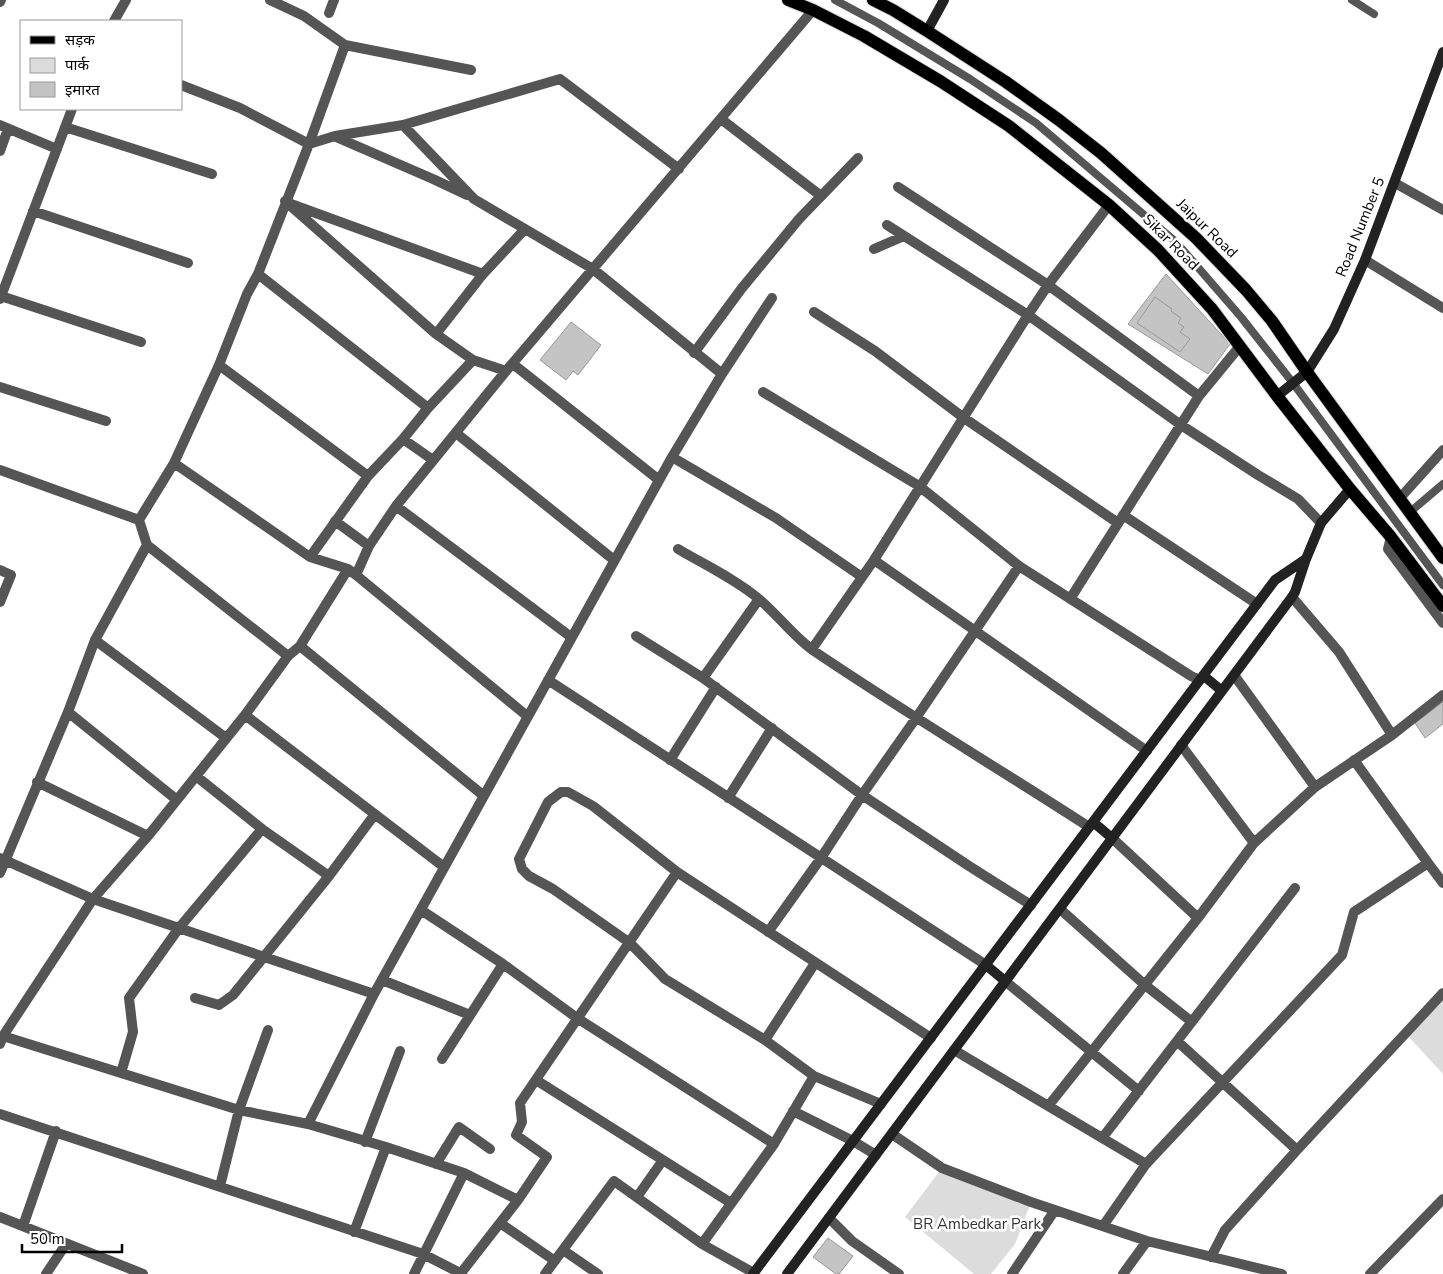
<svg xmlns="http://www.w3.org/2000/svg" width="1443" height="1274" viewBox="0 0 1443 1274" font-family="'Nunito Sans','Noto Sans Devanagari',sans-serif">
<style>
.green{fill:#dcdcdc}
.building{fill:#c4c4c4;stroke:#999}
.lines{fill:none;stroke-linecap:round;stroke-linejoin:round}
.primary-casing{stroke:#dbdbdb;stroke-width:14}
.lane{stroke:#555;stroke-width:8}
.street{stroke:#555;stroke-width:10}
.secondary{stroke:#222;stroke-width:10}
.primary{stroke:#000;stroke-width:12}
.labels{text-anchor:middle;stroke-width:5;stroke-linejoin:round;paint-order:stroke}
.street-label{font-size:15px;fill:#000;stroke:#fff}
.park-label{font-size:15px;fill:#333;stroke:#fff}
</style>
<rect width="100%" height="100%" fill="#fff"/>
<path class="green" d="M1443,995V1074L1408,1036Z
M942,1168L1031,1202L1015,1244L991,1274H974L905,1217Z"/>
<path class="building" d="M1166,274L1230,344L1208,374L1128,324Z
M1155,297L1172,309L1171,311L1181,318L1178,323L1184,327L1180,332L1190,339L1180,352L1137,323Z
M571,322L601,345L578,375L573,371L566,380L540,360Z
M1443,702V724L1425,738L1415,723Z
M828,1238L853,1256L839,1274H836L813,1257Z"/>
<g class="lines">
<g class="primary-casing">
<path id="primary" d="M788,0L813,10L864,36L940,81L1009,126L1109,205L1158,250L1212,309L1277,396L1350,489L1391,537L1443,606
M873,0L893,10L927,31L1006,82L1059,120L1101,153L1196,238L1246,290L1272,321L1307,372L1443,558"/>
</g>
<path class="lane" d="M835,0L878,23L970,79L1036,123L1176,242L1241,317L1293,383L1443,585
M1352,0L1374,14
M1410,512L1443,484"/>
<path class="street" d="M270,0L304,16L345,45L471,70
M0,2L1,0
M329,13L334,0
M114,21L126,0
M181,85L240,108L309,144L345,45
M721,119L821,196
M0,125L57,149
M403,125L474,199L593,269L722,374
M65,127L212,174
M336,137L433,179L467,195
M0,151L8,129
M1395,183L1443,210
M898,187L1048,285L1199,396
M285,201L436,334L473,360L506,371
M291,204L483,274
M33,211L188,263
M887,225L1028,315L1181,425L1258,475L1298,499L1321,523
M874,249L904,236
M1365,260L1443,308
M258,274L428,408
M1,296L141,342
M0,299L72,109
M814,312L875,351L964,418L1118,523
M436,334L483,274L525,229
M694,353L742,288L799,219L858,158
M513,364L659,480
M219,365L368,476
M0,387L106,421
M763,392L919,486L1019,566L1191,676L1200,680
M456,433L614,560
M403,439L433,460
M672,457L776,518L862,577
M174,463L310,557L348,569
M0,470L139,520
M1400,498L1443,450
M396,506L571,637
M1123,515L1257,604
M335,521L369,546
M1391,537L1388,549L1443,623
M147,545L288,656
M678,549C705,565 735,579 759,599C778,615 794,637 814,651C904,712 998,768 1089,827
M310,557L368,476L403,439L428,408L473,360
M874,560L1147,751
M0,570L11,575L0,602
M356,575L527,716
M1292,597L1339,652L1392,735
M1070,599L1199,396L1240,346
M636,636L703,678L862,795L969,866L1031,905
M95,640L226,738
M300,646L484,796
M812,649L874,560L1028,315L1048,285L1109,205
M1234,675L1315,787
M703,678L759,599
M548,680L986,965
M68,712L177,800
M245,715L444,867
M1181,745L1254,843
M670,760L716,687
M1354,760L1428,863
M196,776L262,829L329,876
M37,782L148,836
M728,798L772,728
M1112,838L1198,918
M0,858L93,899L374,994
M0,873L68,712L95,640L147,545L139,520L174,463L219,365L247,294L258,274L309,144L335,136L403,125L560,79L679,169
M1060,909L1145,985L1192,1022
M421,910L503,964L577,1018L774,1144
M768,932L821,858L862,795L916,718L1019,566
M382,980L470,1015
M1005,981L1139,1091
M195,998L219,1005L233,995L329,876L375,814
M3,1036L239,1110L308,1124L386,1147L464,1173L518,1200L461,1273
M765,1040L815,963
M1177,1041L1297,1150
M0,1044L3,1036L93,899L148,836L245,715L288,656L300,646L348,569L356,575L369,546L396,506L506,371L813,10
M954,1050L1146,1164
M442,1059L503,964
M121,1073L133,1032L129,998L179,928L262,829
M536,1080L731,1203
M881,1104L814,1076L765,1040L665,979L630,943L553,889L529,876L522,869L519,859L548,802L561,792H568L593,806L677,872L931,1038
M1049,1105L1198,918L1254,843L1315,787L1392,735L1443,695
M793,1111L853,1141L876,1155
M0,1114L423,1254L462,1274
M308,1124L374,994L672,457L722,374L772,298
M892,1134L942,1168L1031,1202L1147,1241L1282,1274
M1103,1137L1295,888
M365,1142L400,1051
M436,1164L459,1127L490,1149
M220,1186L239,1110L268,1030
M637,1197L663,1160
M518,1200L547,1157L516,1135L522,1122L520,1103L677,872
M0,1217L143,1274
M829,1218L852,1241L899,1274
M500,1223L555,1261
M23,1226L56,1131
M1103,1226L1146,1164L1342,955L1354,912L1428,863L1443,883
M354,1232L386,1147
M702,1244L774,1144L814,1076
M563,1250L598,1274
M1211,1257L1225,1230L1297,1150L1443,993
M46,1274L66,1244
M414,1274L464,1173
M545,1274L614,1181L702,1244L754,1273
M1012,1274L1055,1210
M1123,1274L1147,1241
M1370,1274L1443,1199"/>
<path class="secondary" d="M927,31L944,0
M1277,396L1307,372L1334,329L1365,260L1443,52
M1204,676L1222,691
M1093,822L1112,838
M986,965L1005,981
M753,1274L1275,580L1306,559
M787,1274L1292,597L1295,592L1306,559L1321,523L1350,489"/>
<use href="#primary" class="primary"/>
</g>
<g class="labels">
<g class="street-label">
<text transform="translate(1360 227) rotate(-68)" y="5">Road Number 5</text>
<text transform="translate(1207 228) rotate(44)" y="5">Jaipur Road</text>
<text transform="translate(1171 242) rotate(45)" y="5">Sikar Road</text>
</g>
<g class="park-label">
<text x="977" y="1229">BR Ambedkar Park</text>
</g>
</g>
<rect x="20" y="20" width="162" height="90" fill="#ffffff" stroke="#999999"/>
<rect x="30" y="36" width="25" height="8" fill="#000000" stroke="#999999"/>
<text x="65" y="45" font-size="15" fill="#000000">सड़क</text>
<rect x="30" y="58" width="25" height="15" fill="#dcdcdc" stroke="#999999"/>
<text x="65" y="70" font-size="15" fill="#000000">पार्क</text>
<rect x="30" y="82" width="25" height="15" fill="#c4c4c4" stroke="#999999"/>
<text x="65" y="95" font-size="15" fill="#000000">इमारत</text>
<path d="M22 1244v8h100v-8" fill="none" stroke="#000000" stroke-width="2.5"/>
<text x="30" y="1244" font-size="15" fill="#000000" stroke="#ffffff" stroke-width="4" paint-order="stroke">50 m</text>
</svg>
